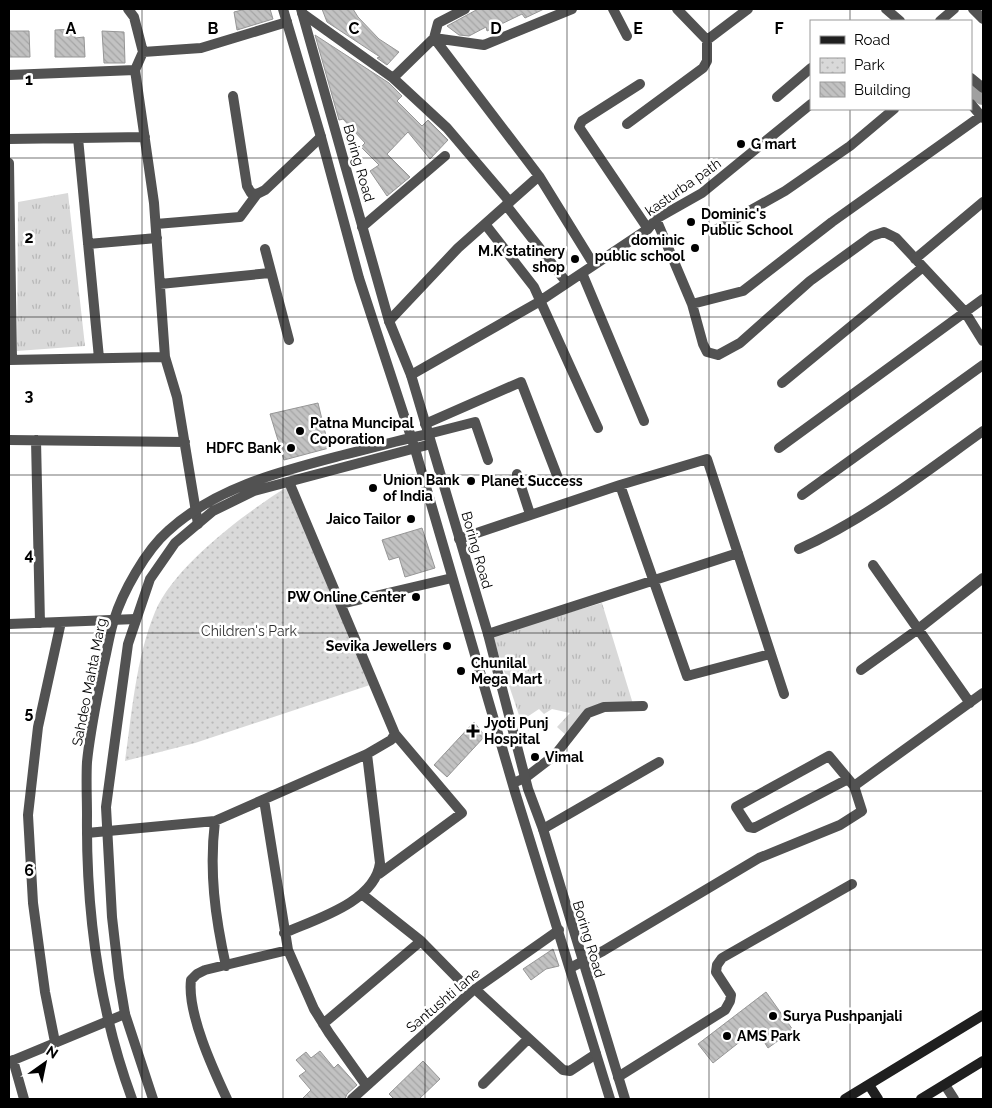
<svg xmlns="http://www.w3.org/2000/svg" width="992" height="1108" viewBox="0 0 992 1108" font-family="Raleway,sans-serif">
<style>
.grass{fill:url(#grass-tufts)}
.park{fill:url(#park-dots)}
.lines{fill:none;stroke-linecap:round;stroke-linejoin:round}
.river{stroke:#a0a0a0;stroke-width:20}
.building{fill:url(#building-back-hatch);stroke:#969696}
.minor{stroke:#525252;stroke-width:10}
.tertiary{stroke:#525252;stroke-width:10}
.secondary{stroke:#1f1f1f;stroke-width:10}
.grid{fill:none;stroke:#000;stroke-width:1;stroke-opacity:0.55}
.poi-dot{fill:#000;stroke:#fff;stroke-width:2}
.labels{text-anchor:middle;stroke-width:5;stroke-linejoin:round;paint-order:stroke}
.poi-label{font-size:14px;font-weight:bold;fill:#000;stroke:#fff;text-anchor:start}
.street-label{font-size:14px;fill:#000;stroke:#fff}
.park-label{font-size:14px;fill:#303030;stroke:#fff}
.grid-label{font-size:16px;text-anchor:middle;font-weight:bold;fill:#000;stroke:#fff;stroke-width:5;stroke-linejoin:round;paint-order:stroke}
</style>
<defs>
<pattern id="grass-tufts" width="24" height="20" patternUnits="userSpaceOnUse" patternTransform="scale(1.25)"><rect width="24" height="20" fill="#d9d9d9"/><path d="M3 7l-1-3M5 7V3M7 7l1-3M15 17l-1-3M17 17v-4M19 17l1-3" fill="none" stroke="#b8b8b8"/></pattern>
<pattern id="park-dots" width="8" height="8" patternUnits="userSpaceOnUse" patternTransform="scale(1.25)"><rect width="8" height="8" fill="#d9d9d9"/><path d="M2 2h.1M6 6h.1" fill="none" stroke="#b8b8b8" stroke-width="1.8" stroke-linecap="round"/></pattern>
<pattern id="building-back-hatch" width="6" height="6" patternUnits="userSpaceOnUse" patternTransform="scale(1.25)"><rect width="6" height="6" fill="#c2c2c2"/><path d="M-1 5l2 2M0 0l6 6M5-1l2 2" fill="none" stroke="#a5a5a5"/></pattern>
</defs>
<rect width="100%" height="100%" fill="#fff"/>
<path class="grass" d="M68,193L85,346L17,351L18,202Z
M602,603L633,704H604L584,710L567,736L557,727L570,713L552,709L544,714L539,709L521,721L492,635Z"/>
<path class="park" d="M287,487L370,685L195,743L125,761C132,712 136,658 155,612C174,566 245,513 287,487Z"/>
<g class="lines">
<path class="river" d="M971,85L983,95"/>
</g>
<path class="building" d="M246,9H270L273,19L237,30L234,12Z
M322,9H353L358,17L379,39L399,52L387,65L377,58L380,57L327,22Z
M478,9H544L525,18L522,14L487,31L486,27L469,36L459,35L447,26Z
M75,29V38L84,37L85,57H55V30Z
M9,31H29L30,57H9Z
M102,31L124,32L125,63H104Z
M315,35L389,83L402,96L397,101L422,126L428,120L448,140L430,159L408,132L387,154L410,177L387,196L370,171L379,165L361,147L365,143L343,119L339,120Z
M318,403L329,448L284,460L270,414Z
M422,528L435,568L405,577L399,557L389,560L382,540Z
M474,722L485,736L447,777L434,765Z
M553,949L559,966L546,969L531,980L523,969Z
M766,992L793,1030L768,1048L756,1029L713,1063L698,1044Z
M320,1051L334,1068L338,1064L357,1085L347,1094L345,1099H302L311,1090L299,1076L306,1071L296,1060L306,1052L311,1058Z
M423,1061L440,1079L419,1099H394L389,1094Z"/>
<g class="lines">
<path class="minor" d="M128,9L134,17L143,52L135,70L154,203L165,357L177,397L198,524
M465,9L438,23L434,38L539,176L594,265
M613,9L627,36
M677,9L707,40L748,9
M886,9L900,21
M973,9L983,19
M302,13L393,78L434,38L484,45L572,9
M940,21L954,9
M143,52L201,48L287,22
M9,75L135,70
M393,78L447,128L510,202
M971,78L983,88
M640,84L582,121L579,127L648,229
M233,96L247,186L251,193L257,194L265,190L321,137
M777,97L811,68
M971,104L981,116
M627,124L703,68L707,61V40
M78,138L99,358
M9,139L145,137
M9,163L12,360
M506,205L567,283
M656,219L692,304L703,344L707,352L718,355L740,343L810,281L872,236L884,232L896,238L965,312L983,341
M156,224L240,217L257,194
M485,224L534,287L598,428
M362,227L445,156
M717,229L785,191L850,146L894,109
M88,244L157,238
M265,249L289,340
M915,259L983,202
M582,273L644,421
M160,284L270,273
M692,304L743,291L832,222L981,116L983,118
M389,321L458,248L539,176
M9,360L165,357
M411,375L537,303L648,229L656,219L702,193L811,104
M782,383L923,267
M425,424L521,382L558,478
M428,434L475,422L488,460
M9,440L185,442
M36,440L40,623
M779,448L983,299
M517,474L530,514
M620,485L687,676L770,654
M802,495L983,365
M459,539L620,485L707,459L784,694
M799,549C866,519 924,473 983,431
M873,565L970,703
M341,604L452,578
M9,624L136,619
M488,634L738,553
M861,670L917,630L983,578
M848,779L754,828L749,827L736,807L829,756L854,786
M513,783L525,778L555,755L588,713L604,707L643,706
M264,800L288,950L314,1009L329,1033L366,1085
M215,821C209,871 215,917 226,966
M543,829L659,762
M87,833L215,821L367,754L391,740L395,734L289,482
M379,874L462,813L395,734
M363,895L421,941L471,992
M284,933C316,919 375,902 380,863L367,754
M570,968L603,951L759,858L840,825L862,811L854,786L983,693
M475,989L563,1070L570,1071L596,1054
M323,1024L421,941
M55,1042L45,992L33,903L28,815L38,727L61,622
M13,1060L24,1099
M9,1062L125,1014
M618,1077L725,1010L730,1001L731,995L716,972L717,965L722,958L852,884
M483,1084L528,1039
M945,1085L954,1099
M227,1099C213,1069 187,1013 191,980L197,974L205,970L288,950
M352,1099L471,992L559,930"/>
<path class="tertiary" d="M283,9L321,137L359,278L415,449L515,792L610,1099
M301,9L389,321L411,375L488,634L528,789L543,829L625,1099
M132,1099C99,1009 86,911 87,815C87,798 86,780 87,762C90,731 97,699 103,667C107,652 109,635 114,620C122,593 146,550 168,531C216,487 282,471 343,455C371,448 400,440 428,434
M153,1099L125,1014L119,978L112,917L106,807L128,644L150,579L175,543L213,511L254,491L431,444"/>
<path class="secondary" d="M869,1085L878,1099
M845,1099L983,1015
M921,1099L983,1061"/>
</g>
<path class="grid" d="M142,9V1099M283,9V1099M425,9V1099M567,9V1099M709,9V1099M850,9V21M850,109V1099M9,158H983M9,317H983M9,475H983M9,633H983M9,791H983M9,950H983"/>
<g class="poi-dot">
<circle cx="741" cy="144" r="5"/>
<circle cx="691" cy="222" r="5"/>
<circle cx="695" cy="248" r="5"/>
<circle cx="575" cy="259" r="5"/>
<circle cx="300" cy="431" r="5"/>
<circle cx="291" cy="448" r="5"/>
<circle cx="471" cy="481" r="5"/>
<circle cx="373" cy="488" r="5"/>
<circle cx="411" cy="519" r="5"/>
<circle cx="416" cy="597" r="5"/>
<circle cx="447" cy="646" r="5"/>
<circle cx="461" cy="671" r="5"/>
<path d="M470.5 723.5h5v5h5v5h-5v5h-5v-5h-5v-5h5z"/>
<circle cx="535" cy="757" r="5"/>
<circle cx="773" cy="1016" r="5"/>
<circle cx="727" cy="1036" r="5"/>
</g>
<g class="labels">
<g class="poi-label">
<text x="751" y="149">G mart</text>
<text x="701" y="219">Dominic's<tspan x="701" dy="16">Public School</tspan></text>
<text x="685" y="245" text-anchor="end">dominic<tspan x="685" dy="16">public school</tspan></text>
<text x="565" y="256" text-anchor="end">M.K statinery<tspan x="565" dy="16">shop</tspan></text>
<text x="310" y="428">Patna Muncipal<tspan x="310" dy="16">Coporation</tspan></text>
<text x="281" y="453" text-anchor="end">HDFC Bank</text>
<text x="383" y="485">Union Bank<tspan x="383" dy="16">of India</tspan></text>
<text x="481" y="486">Planet Success</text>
<text x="401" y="524" text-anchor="end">Jaico Tailor</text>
<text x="406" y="602" text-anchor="end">PW Online Center</text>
<text x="437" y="651" text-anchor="end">Sevika Jewellers</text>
<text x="471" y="668">Chunilal<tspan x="471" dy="16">Mega Mart</tspan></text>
<text x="484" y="728">Jyoti Punj<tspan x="484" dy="16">Hospital</tspan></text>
<text x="545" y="762">Vimal</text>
<text x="783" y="1021">Surya Pushpanjali</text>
<text x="737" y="1041">AMS Park</text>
</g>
<g class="street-label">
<text transform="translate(359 163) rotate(74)" y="5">Boring Road</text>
<text transform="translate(683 187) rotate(-35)" y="5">kasturba path</text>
<text transform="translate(477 550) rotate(74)" y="5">Boring Road</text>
<text transform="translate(89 682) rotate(-79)" y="5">Sahdeo Mahta Marg</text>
<text transform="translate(589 939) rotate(73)" y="5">Boring Road</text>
<text transform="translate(443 1000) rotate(-40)" y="5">Santushti lane</text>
</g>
<g class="park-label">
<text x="249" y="636">Children's Park</text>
</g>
</g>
<g class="grid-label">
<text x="71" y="34">A</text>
<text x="213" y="34">B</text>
<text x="354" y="34">C</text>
<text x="496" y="34">D</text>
<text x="638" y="34">E</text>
<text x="779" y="34">F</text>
<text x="29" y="85">1</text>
<text x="29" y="243">2</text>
<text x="29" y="401">3</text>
<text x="29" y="560">4</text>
<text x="29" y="718">5</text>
<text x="29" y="876">6</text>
</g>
<rect width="992" height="1108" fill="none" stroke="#000000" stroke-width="20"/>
<rect x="810" y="20" width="162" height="90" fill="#ffffff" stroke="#999999"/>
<rect x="820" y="36" width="25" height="8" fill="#1f1f1f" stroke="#999999"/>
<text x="854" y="45" font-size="15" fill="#000000">Road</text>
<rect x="820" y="58" width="25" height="15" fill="url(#park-dots)" stroke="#999999"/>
<text x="854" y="70" font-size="15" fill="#000000">Park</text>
<rect x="820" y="82" width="25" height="15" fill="url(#building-back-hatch)" stroke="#999999"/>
<text x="854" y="95" font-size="15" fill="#000000">Building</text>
<g transform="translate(45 1063) rotate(33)" stroke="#ffffff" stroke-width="4" paint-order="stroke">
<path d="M0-4L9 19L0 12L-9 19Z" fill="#000000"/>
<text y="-8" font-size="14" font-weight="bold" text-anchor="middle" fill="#000000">N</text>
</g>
</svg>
